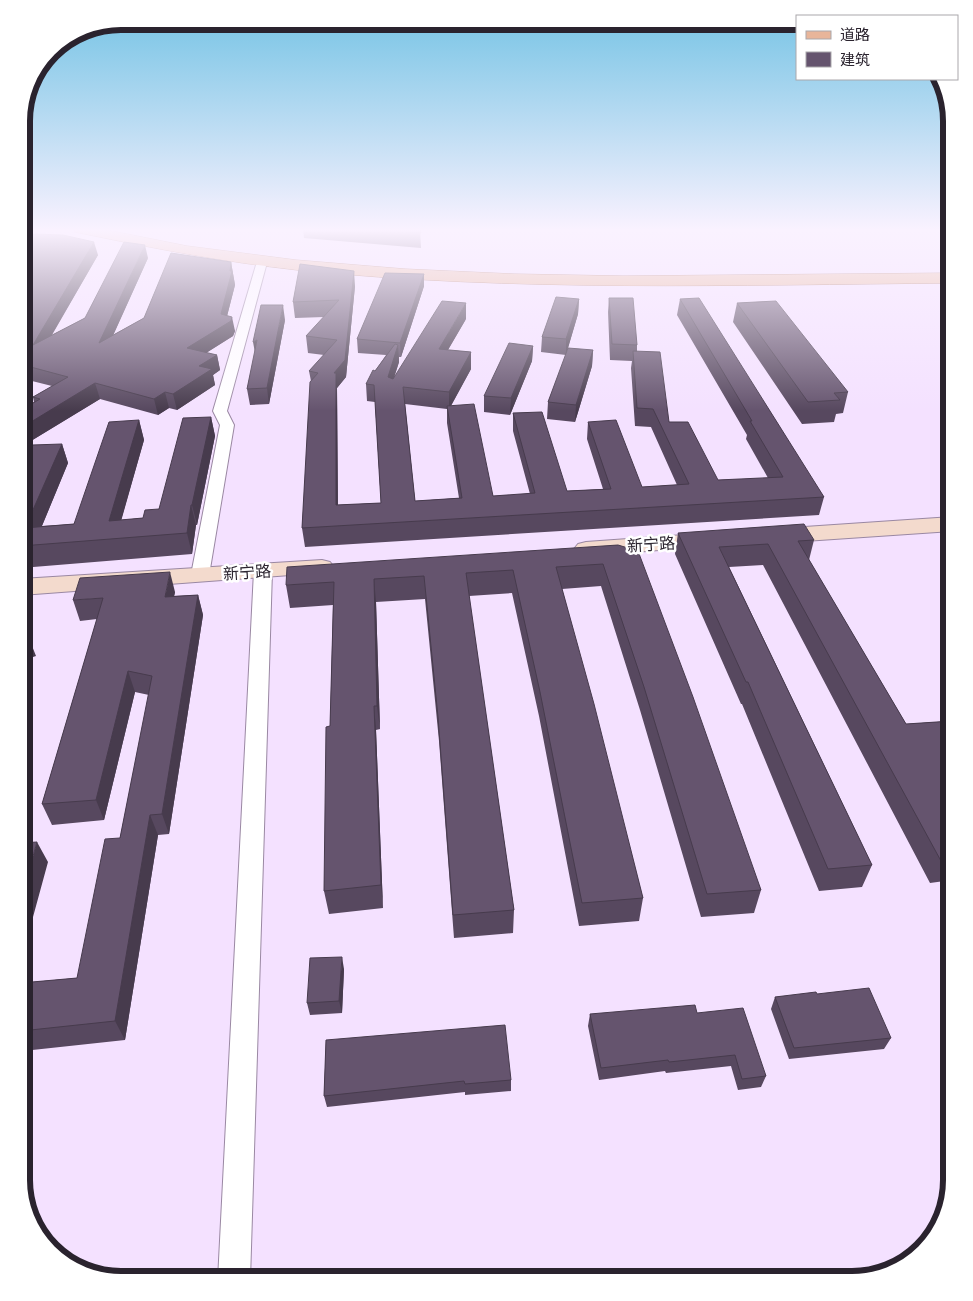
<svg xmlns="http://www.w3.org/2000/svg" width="973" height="1301" viewBox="0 0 973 1301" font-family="Barlow,'Noto Sans SC',sans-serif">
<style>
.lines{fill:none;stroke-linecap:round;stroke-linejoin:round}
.street-casing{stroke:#9a88a3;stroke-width:2}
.secondary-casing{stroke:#9a88a3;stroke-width:2}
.primary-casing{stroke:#9b6249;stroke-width:1}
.street{fill:#fff;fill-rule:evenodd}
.secondary{fill:#f3dacd;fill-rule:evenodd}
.primary{fill:#e8b59a;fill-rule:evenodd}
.wall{fill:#57485f;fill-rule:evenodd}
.shaded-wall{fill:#473b4d}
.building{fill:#65546e;stroke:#473b4d}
.labels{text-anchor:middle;stroke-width:5;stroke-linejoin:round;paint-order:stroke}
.street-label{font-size:16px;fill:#2a232e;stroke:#fff}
.rim{fill:none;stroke:#2a232e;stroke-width:6}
</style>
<rect width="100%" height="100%" fill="#f4e1ff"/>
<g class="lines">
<g class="street-casing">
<path id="street" d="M266,258L271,261L266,266L227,411L234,425L209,575L206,579L200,580L194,579L191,575L220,425L213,411L256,265Z
M263,566L269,567L272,571L250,1280H218L254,571L257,567Z"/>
</g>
<g class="secondary-casing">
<path id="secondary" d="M21,229H31L29,232L21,234Z
M952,517V531L775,543L767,541L764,536L767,531L775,529Z
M712,533L720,535L723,540L720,545L586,556L578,554L574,549L578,544L586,542Z
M322,560L330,562L334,567L330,572L21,595V579Z"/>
</g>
<g class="primary-casing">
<path id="primary" d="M73,229H102L187,246L296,260L405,269L514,274L624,276L952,273V283C734,285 514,292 297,270C224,262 152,248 80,233L75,232Z"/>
</g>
<use href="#street" class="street"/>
<use href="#secondary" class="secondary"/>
<use href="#primary" class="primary"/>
</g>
<path class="wall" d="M303,229H420L421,248L304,238Z
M21,236L98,255L52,335L85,318L148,258L113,335L144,318L231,262L235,285L227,316L235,331L233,336L206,353L217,355L220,370L213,375L215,385L177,410L169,408L158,415L100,399L21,447V410L34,402L33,397L52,386L32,381L21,387Z
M424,274V286L401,357H399V362L394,377L466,319L448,350L471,352V369L451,406L493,496L530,494L513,431V413L567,491L603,489L587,439L588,422L642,487L677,485L651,427L635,426L631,368L632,361L610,360L608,312L609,298L637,345V352L669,422L718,480L768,478L746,439L747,435L677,315L680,299L824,497L819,515L305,547L302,528L311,381L309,371L324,355L308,353L306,336L324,317L295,318L293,302L355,286L346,377L337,388L338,505L381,503L375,402L367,401L366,384L386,355L358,353L357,339ZM405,404L447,409V423L459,498L415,501Z
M579,299L578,314L566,354L593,350L592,366L575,422L547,419L548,402L566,355L541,352L542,337Z
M737,303L848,392L843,413L836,414L834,422L802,424L733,322Z
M285,320L269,404L250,405L247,389L255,352Z
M533,346L532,361L510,415L484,412V396Z
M211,417L215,436L197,525H196L192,554L21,568V467L62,444L68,463L42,526L74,524L139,420L144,440L121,520L143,518L159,509Z
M678,533L814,540L809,560L906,724L952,721V880L930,883L763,565L729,567L872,865L862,887L819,891L742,704H741L675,554Z
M618,545L761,890L754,913L701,917L640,710L601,586L562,589L643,898L639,921L579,926L539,716L512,593L469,596L514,910L513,933L454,938L439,741L425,599L376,602L380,729L376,730L383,908L329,914L324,891L330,726L333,605L290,608L286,585Z
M175,592L174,596L198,595L203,615L169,834L158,835L125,1040L23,1051L21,1049V983L77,978L120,838L149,695L135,692L104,820L52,825L42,804L97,619L80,621L73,600Z
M344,969L342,1013L310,1015L307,1003Z
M817,994L891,1038L884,1049L789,1059L771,1009L775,997Z
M697,1013L766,1076L761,1087L738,1090L731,1066L666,1073L665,1071L599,1080L588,1026L590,1014Z
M326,1040L511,1080V1091L465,1095V1092L327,1107L324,1096Z"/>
<path class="shaded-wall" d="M94,242L98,255L37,360L33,345Z
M145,245L148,258L103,358L99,343Z
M231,262L235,285L225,324L232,317L235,331L233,336L190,363L187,348L221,314Z
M354,271L355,286L346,377L337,388L338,524L336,505L334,373Z
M424,274V286L401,357L400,343Z
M579,299L578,314L566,355V339Z
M466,303V319L439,365V349Z
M283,305L285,320L269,404L267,388Z
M257,340L256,358L253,342Z
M398,345L399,362L389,394L388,377Z
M533,346L532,361L510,415L511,398Z
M593,350L592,366L575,422L576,405Z
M471,352V369L449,409V392Z
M217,355L220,370L213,375L215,385L177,410L173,394L199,366Z
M27,366L32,381L21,387V369Z
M95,383L100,399L21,447V428Z
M165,392L169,408L158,415L154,399Z
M211,417L215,436L197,525L192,505Z
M139,420L144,440L116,539L109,521Z
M62,444L68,463L34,545L25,528Z
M191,505L196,525L192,554L187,533Z
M170,572L175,592L170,617L165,597Z
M374,579L376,602L380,729L377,706Z
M198,595L203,615L169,834L162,814Z
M21,618L36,656L21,661Z
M128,671L135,692L104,820L96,800Z
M374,706L376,730L383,908L381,885Z
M150,815L158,835L125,1040L115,1021Z
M37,842L48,862L21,961V899Z
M342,957L344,969L342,1013L339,1001Z"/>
<path class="building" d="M373,229H420L421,233Z
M36,234L63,235L94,242L33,345L85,318L124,242L145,245L99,343L144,318L171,253L231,262L230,271H232L221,314L232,317L231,321L187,348L217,355L199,366L212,369L173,394L165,392L154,399L95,383L21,428V410L40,399L33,397L68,377L27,366L21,369V236Z
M300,264L354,271L345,360L334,373H336V505L381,503L374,385L366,384L373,370L375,371L395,344L398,345L388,377L393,379L442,301L466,303L439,349L471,352L449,392L403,387L415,501L462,498L447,406L474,404L493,496L535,493L513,413L542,412L567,491L611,489L588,422L616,420L642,487L689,484L653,409L637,408L633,351L660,352L669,422H688L718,480L783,477L750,421H752L680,299L699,298L824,497L302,528L310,382L318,373L309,371L337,340L306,336L339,300L293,302Z
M385,273L424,274L400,343L357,339Z
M556,297L579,299L566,339L542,337Z
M609,298H633L637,345L612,344Z
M776,301L848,392L834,393L840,400L808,402L737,303Z
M261,305H283L267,388L247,389L257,340L253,342Z
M509,343L533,346L511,398L484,396Z
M568,348L593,350L576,405L548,402Z
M211,417L192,505H191L187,533L21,546V467L32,445L62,444L25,528L74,524L109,422L139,420L109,521L143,518L145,510L159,509L183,418Z
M804,524L814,540L798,541L906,724L952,721V793H947L952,801V860L941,861L768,544L719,547L872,865L828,869L748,682H746L678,533Z
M618,545L638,551L693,697L761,890L707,894L644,687L603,564L556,567L594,704L643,898L582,903L540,692L513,570L466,573L514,910L453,915L438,717L424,576L374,579L377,706H374L381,885L324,891L326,727L330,726L334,582L286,585L287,567Z
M170,572L165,597L198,595L162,814L150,815L115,1021L21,1031V983L77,978L105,839L120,838L152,676L128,671L96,800L42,804L103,598L73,600L80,578Z
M21,619L31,644L21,647Z
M37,842L21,899V843Z
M342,957L339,1001L307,1003L310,958Z
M869,988L891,1038L794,1048L775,997L816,992L817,994Z
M695,1005L697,1013L743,1008L766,1076L742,1079L735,1055L669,1062L668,1060L601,1068L590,1014Z
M505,1025L511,1080L465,1084L464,1081L324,1096L326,1040Z"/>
<linearGradient id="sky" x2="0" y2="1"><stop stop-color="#71c2e4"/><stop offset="0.56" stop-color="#faf2ff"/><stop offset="1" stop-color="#faf2ff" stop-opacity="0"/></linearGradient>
<rect width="973" height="411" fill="url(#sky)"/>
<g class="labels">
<g class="street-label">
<text transform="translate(651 544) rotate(-4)" y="6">新宁路</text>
<text transform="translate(247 572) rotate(-4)" y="6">新宁路</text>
</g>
</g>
<path d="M0 0H973V1301H0ZM121 30H852A91 91 0 0 1 943 121V1180A91 91 0 0 1 852 1271H121A91 91 0 0 1 30 1180V121A91 91 0 0 1 121 30Z" fill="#fff" fill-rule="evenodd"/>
<path class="rim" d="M121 30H852A91 91 0 0 1 943 121V1180A91 91 0 0 1 852 1271H121A91 91 0 0 1 30 1180V121A91 91 0 0 1 121 30Z"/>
<rect x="796" y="15" width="162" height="65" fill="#ffffff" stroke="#aaa7ab"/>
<rect x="806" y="31" width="25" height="8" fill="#e8b59a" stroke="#aaa7ab"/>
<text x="840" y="40" font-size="15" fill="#2a232e">道路</text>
<rect x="806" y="52" width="25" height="15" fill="#65546e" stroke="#aaa7ab"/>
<text x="840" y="65" font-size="15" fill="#2a232e">建筑</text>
</svg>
